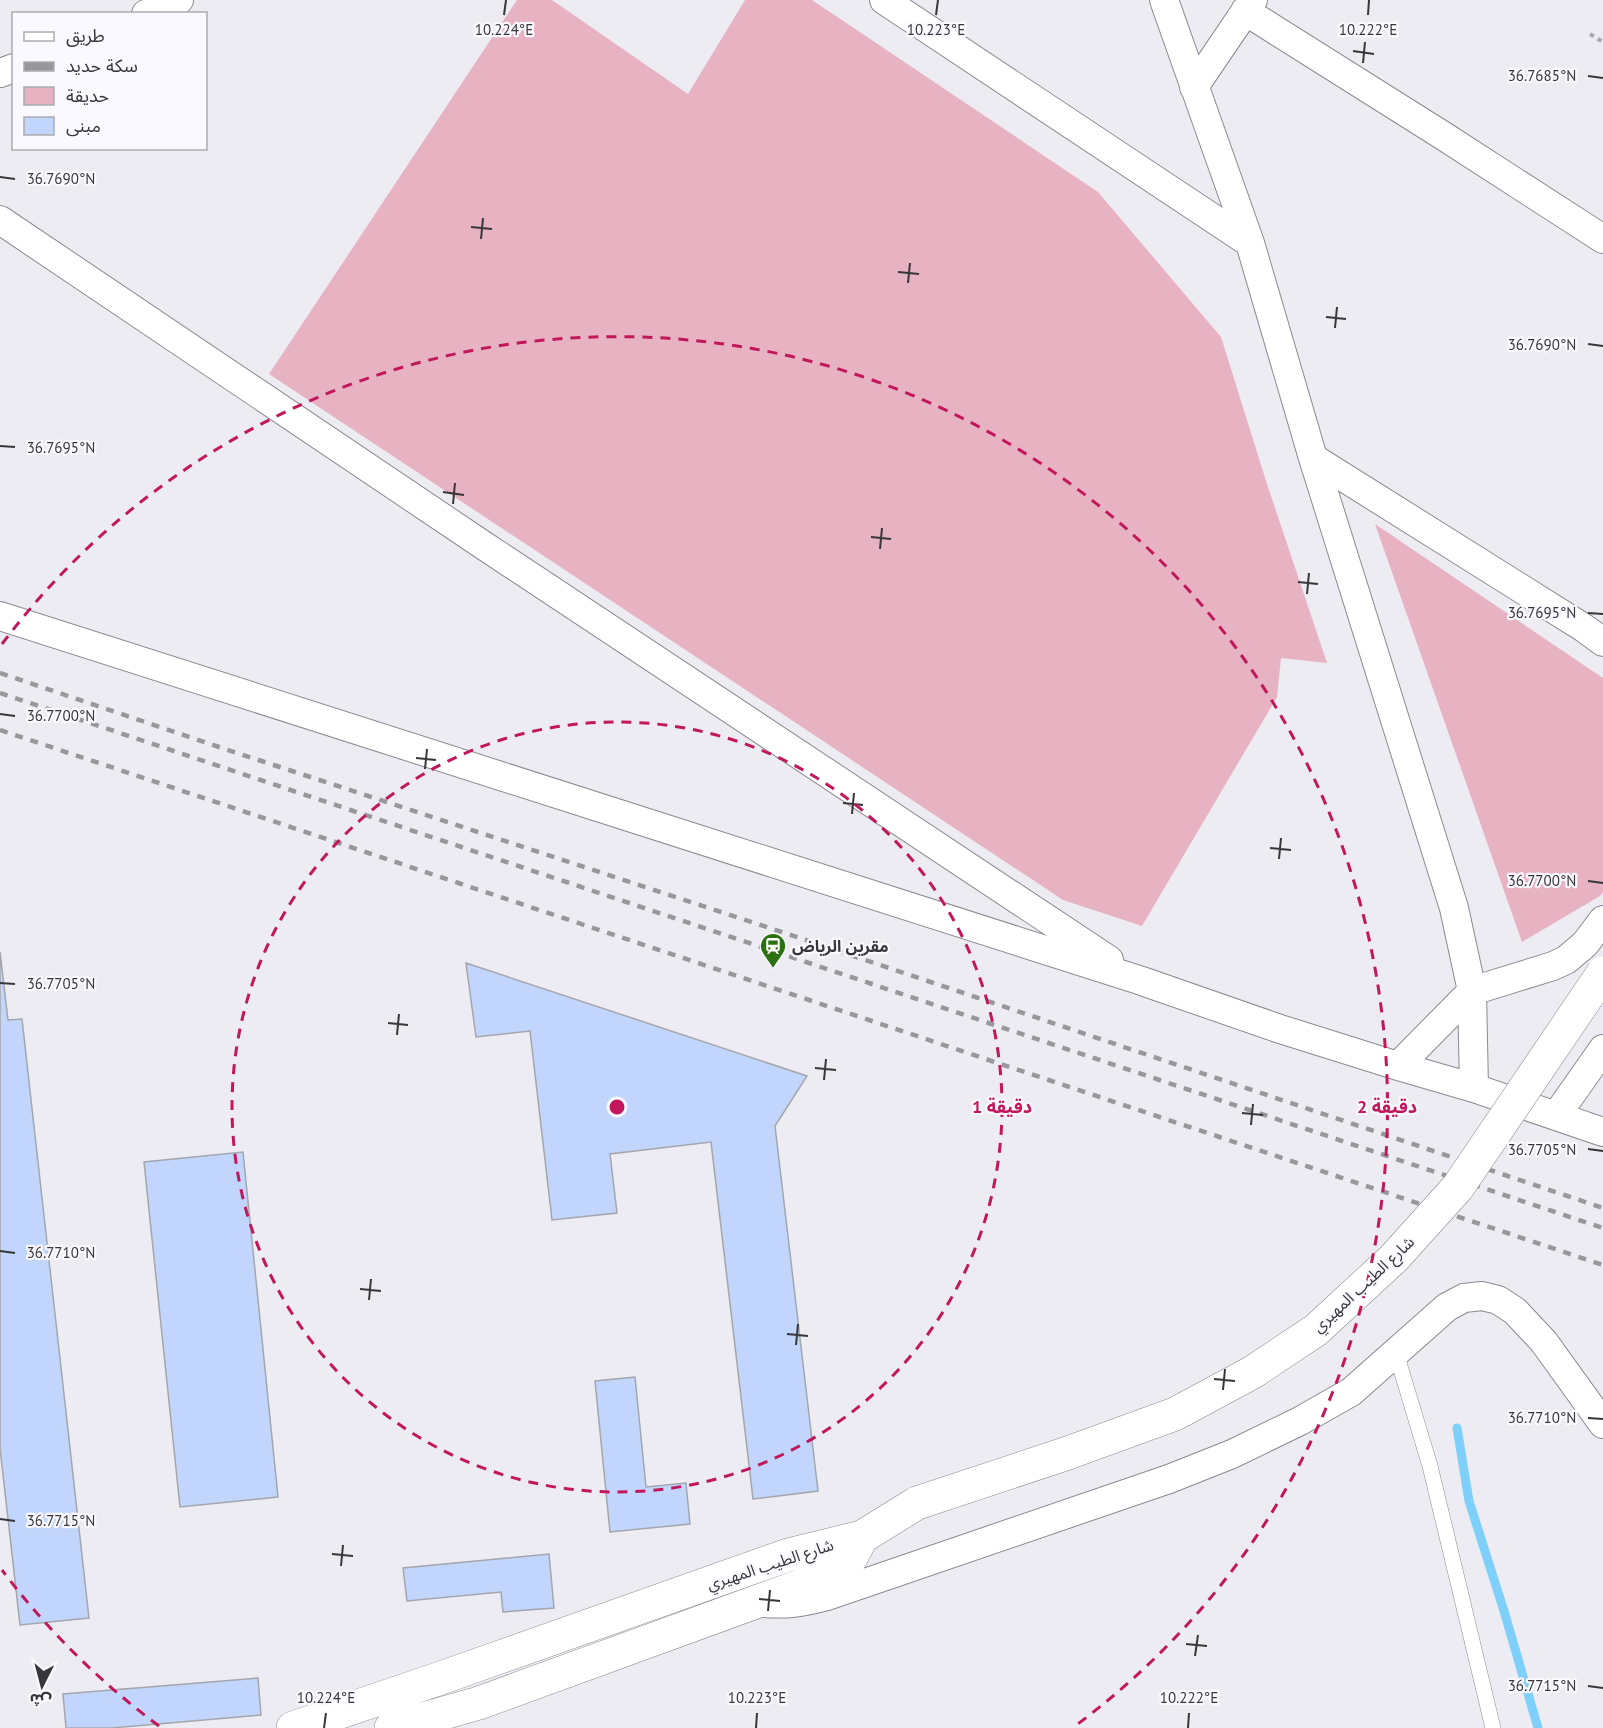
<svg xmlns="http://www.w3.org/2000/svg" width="1603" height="1728" viewBox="0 0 1603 1728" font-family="'PT Sans','Noto Sans Arabic',sans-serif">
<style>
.green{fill:#e7b2c2}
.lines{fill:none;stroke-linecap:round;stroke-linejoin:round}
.stream{stroke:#7ecffa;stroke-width:9}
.building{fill:#c1d5fd;stroke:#a3a6ac;stroke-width:1.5}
.lane-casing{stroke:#8b8990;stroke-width:16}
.street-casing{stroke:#8b8990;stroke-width:30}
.secondary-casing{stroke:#8b8990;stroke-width:34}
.path{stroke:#abaaaf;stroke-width:4;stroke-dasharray:4.5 4.5;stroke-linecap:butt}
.lane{stroke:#fff;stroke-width:15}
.street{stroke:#fff;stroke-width:28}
.secondary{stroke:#fff;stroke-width:33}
.rail{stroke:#98979c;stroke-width:4.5;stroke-dasharray:8 8;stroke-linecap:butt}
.secondary-bridge-casing{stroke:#8b8990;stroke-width:34;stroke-linecap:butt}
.secondary-bridge{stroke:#fff;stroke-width:33}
.ticks{fill:none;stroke:#373639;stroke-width:2}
.ring{fill:none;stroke:#c2185b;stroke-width:3;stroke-dasharray:10 8}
.labels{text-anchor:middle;stroke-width:4.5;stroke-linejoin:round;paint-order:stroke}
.poi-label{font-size:16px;font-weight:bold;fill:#373639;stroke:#faf9ff;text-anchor:start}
.street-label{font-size:16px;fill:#373639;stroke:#faf9ff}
.ticks-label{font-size:15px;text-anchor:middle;fill:#373639;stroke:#faf9ff;stroke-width:4.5;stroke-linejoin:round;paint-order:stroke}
.centre{fill:#c2185b;stroke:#faf9ff;stroke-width:3}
.ring-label{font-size:18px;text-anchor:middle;font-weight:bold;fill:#c2185b;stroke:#faf9ff;stroke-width:4.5;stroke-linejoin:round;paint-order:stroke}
</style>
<rect width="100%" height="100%" fill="#edecf3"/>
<path class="green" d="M517,0H552L688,94L745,0H812L1098,192L1221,337L1266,481L1327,663L1281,658L1277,697L1142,926L1063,900L269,374Z
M1375,524L1603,678V892L1600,896L1522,942Z"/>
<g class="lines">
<path class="stream" d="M1457,1428L1469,1501L1504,1611L1538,1728"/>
</g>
<path class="building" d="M0,952L8,1020L22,1019L89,1618L20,1625L0,1448Z
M466,963L807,1076L775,1126L818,1491L753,1499L711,1142L610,1154L617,1213L552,1220L530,1031L476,1037Z
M243,1152L278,1497L180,1507L144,1162Z
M635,1377L646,1487L686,1483L690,1524L610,1532L595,1381Z
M549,1554L554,1608L503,1612L501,1592L407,1601L403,1568Z
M258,1678L261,1715L112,1728H66L63,1694Z"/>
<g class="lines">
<g class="lane-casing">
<path id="lane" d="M1396,1353L1430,1466L1493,1728"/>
</g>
<g class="street-casing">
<path id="street" d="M884,0L1250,243
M1164,0L1250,243L1313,458L1454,908L1472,991L1474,1088
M1245,11L1442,135L1603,239
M146,14L179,0
M0,73L14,68
M1194,87L1253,0
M0,220L483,545L1109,960
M1313,458L1584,628L1603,642
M0,616L1139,980L1280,1029L1398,1066L1474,1088L1603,1132
M1398,1066L1472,991L1553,966L1566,960L1585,944L1603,920
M1556,1116L1603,1049
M764,1603C787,1605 805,1602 827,1596L1169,1479L1232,1454L1300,1421L1351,1392L1447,1307L1464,1298L1482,1296L1498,1300L1515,1311L1544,1342L1603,1424"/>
</g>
<g class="secondary-casing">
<path id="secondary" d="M293,1728L438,1679L788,1555L862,1537L917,1503
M391,1728L479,1703L808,1583L847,1565L862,1537"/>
</g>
<path class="path" d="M1590,34L1603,42"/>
<use href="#lane" class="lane"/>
<use href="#street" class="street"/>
<use href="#secondary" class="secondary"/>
<path class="rail" d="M0,673L222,748L785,933L1603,1208
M0,693L1603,1228
M0,730L1603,1265"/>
<g class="secondary-bridge-casing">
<path id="secondary-bridge" d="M917,1503L1065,1454L1175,1414L1253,1372L1316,1330L1394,1258L1458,1187L1603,973"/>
</g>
<use href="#secondary-bridge" class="secondary-bridge"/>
</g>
<path class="ticks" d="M504,15L506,0M936,15L938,0M1368,15L1369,0M1353,51L1374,54M1363,63L1365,42M1588,76L1603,78M0,177L15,179M471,227L492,229M481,239L483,218M898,272L919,274M908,283L910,263M1326,317L1346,319M1335,328L1337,307M1588,344L1603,346M0,446L15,447M443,492L464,495M453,504L455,483M871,537L891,539M880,549L882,528M1298,582L1318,584M1307,594L1309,573M1588,613L1603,614M0,714L15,716M416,758L436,760M425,769L427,749M843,803L863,805M852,814L854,793M1270,848L1291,850M1279,859L1281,838M1588,881L1603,883M0,983L15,984M388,1023L408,1025M397,1035L399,1014M815,1068L836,1070M824,1080L826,1059M1242,1113L1263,1115M1251,1125L1253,1104M1588,1149L1603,1151M0,1251L15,1253M360,1289L381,1291M369,1300L371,1279M787,1334L808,1336M796,1345L798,1324M1214,1379L1235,1381M1223,1390L1225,1369M1588,1418L1603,1419M0,1519L15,1521M332,1554L353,1556M341,1566L343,1545M759,1599L780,1601M768,1611L770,1590M1186,1644L1207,1646M1195,1656L1198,1635M1588,1686L1603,1688M324,1728L326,1713M756,1728L757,1713M1188,1728L1189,1713"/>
<g class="ring">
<circle cx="617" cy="1107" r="385"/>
<path d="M159 1726A770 770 0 0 1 2 1570M2 644A770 770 0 1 1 1075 1726"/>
</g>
<defs>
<g id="station-pin" transform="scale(1.35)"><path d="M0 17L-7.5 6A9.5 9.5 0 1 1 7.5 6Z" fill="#2c7110" stroke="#faf9ff"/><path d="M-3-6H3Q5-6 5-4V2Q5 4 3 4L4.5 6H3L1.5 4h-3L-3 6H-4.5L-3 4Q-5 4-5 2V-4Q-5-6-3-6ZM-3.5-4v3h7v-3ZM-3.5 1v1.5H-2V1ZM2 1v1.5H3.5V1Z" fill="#fff"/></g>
</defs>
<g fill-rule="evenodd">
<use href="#station-pin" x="773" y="946"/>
</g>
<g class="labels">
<g class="poi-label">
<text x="792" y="952">مقرين الرياض</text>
</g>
<g class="street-label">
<text transform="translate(1363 1284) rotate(-43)" y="6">شارع الطيب المهيري</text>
<text transform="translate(770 1564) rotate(-18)" y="6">شارع الطيب المهيري</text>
</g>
</g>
<g class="ticks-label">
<text x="504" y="35">10.224°E</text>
<text x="936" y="35">10.223°E</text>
<text x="1368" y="35">10.222°E</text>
<text x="1542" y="81">36.7685°N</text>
<text x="61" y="184">36.7690°N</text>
<text x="1542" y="350">36.7690°N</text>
<text x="61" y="453">36.7695°N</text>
<text x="1542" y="618">36.7695°N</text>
<text x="61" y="721">36.7700°N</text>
<text x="1542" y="886">36.7700°N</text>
<text x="61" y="989">36.7705°N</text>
<text x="1542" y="1155">36.7705°N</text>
<text x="61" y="1258">36.7710°N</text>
<text x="1542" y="1423">36.7710°N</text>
<text x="61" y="1526">36.7715°N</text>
<text x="1542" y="1691">36.7715°N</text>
<text x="326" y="1703">10.224°E</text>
<text x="757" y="1703">10.223°E</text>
<text x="1189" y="1703">10.222°E</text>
</g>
<circle cx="617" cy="1107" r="9" class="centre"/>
<g class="ring-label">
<text x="1002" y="1113">1 دقيقة</text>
<text x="1387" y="1113">2 دقيقة</text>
</g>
<rect x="12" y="12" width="195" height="138" fill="#faf9ff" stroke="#acabb0" stroke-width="1.5"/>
<rect x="24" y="32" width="30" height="9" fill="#ffffff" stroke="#acabb0" stroke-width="1.5"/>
<text x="66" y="42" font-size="18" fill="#373639">طريق</text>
<rect x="24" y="62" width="30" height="9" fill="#98979c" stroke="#acabb0" stroke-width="1.5"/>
<text x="66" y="72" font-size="18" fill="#373639">سكة حديد</text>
<rect x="24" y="87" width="30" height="18" fill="#e7b2c2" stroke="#acabb0" stroke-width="1.5"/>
<text x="66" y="102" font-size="18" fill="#373639">حديقة</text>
<rect x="24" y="117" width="30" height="18" fill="#c1d5fd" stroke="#acabb0" stroke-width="1.5"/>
<text x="66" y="132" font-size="18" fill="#373639">مبنى</text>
<g transform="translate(42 1686) rotate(186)" stroke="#faf9ff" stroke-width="4.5" paint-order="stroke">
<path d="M0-4.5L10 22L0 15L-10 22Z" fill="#373639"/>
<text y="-9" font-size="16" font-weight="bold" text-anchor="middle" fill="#373639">ش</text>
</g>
</svg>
